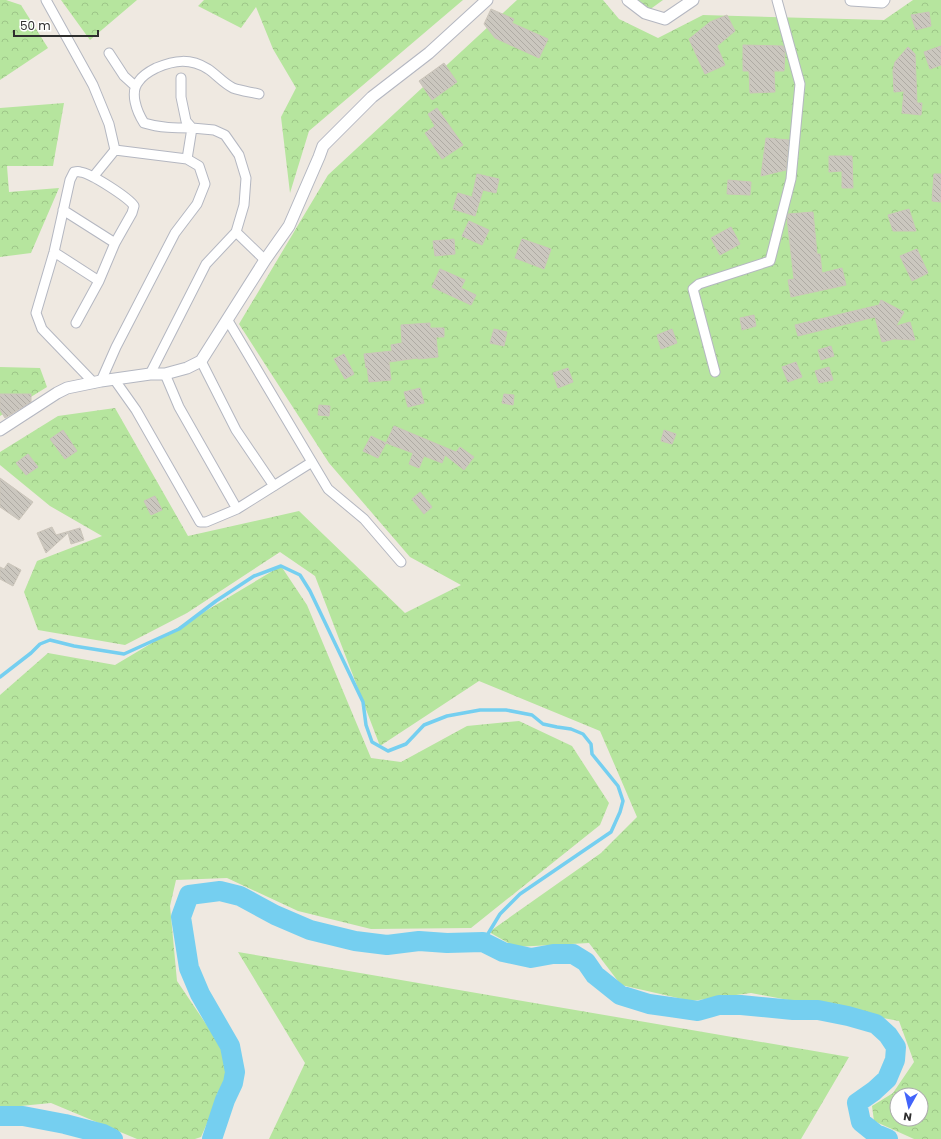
<svg xmlns="http://www.w3.org/2000/svg" width="941" height="1139" viewBox="0 0 941 1139" font-family="Poppins,sans-serif">
<style>
.forest{fill:url(#forest-crowns);fill-rule:evenodd}
.lines{fill:none;stroke-linecap:round;stroke-linejoin:round}
.stream{stroke:#75cff0;stroke-width:3.5}
.river{stroke:#75cff0;stroke-width:20}
.building{fill:url(#building-back-hatch);stroke:#cbc5ba}
.minor-casing{stroke:#b4b7c1;stroke-width:11}
.tertiary-casing{stroke:#b4b7c1;stroke-width:13}
.minor{stroke:#fff;stroke-width:9}
.tertiary{stroke:#fff;stroke-width:11}
</style>
<defs>
<pattern id="forest-crowns" width="20" height="18" patternUnits="userSpaceOnUse"><rect width="20" height="18" fill="#b6e59e"/><path d="M2 6a3 3 0 1 1 6 0M12 15a3 3 0 1 1 6 0" fill="none" stroke="#9dc588"/></pattern>
<pattern id="building-back-hatch" width="6" height="6" patternUnits="userSpaceOnUse"><rect width="6" height="6" fill="#cbc7bf"/><path d="M-1 5l2 2M0 0l6 6M5-1l2 2" fill="none" stroke="#afaba4"/></pattern>
</defs>
<rect width="100%" height="100%" fill="#efe9e1"/>
<path class="forest" d="M0,0H6L21,5L48,48L0,80Z
M61,0H137L90,40Z
M204,0H463L309,131L290,193L281,117L296,88L273,49L256,7L241,28L198,6Z
M517,0H603L619,19L658,38L703,15L884,20L913,0H941V1139H914L874,1121L872,1106L893,1093L914,1062L899,1021L751,993L691,1001L621,985L589,943L515,947L489,932L601,853L637,817L600,731L479,681L380,746L315,576L280,552L187,613L125,645L38,630L24,592L37,561L102,536L50,506L0,465V452L58,416L115,408L188,536L299,511L405,613L461,585L410,557L329,463L239,324L328,175ZM897,1095H921V1119H897Z
M633,0H663L645,13Z
M64,103L53,166H7L9,192L59,188L31,253L0,257V108Z
M0,367L40,368L47,387L0,416Z
M281,566L307,605L371,758L401,762L467,726L519,721L572,746L609,803L600,825L471,928L371,929L298,911L227,878L176,880L170,906L177,981L233,1064L201,1137L195,1139H137L51,1103L0,1108V695L48,653L115,665Z
M238,952L849,1057L801,1139H269L305,1063Z"/>
<g class="lines">
<path class="stream" d="M0,677L31,653L40,644L50,640L74,646L124,654L179,629L216,601L254,576L281,566L300,575L310,591L363,702L366,725L372,742L388,751L406,744L424,725L447,716L480,710H506L532,715L543,724L557,727L571,729L583,734L591,744L592,754L618,786L623,801L620,812L611,832L520,894L500,914L483,942"/>
<path class="river" d="M0,1116H23L65,1124L103,1134L113,1139
M212,1139L225,1100L233,1083L235,1072L230,1046L200,994L189,968L181,917L189,895L220,891L240,896L275,915L310,930L355,941L387,945L419,941L447,943L483,942L503,952L531,958L553,954H573L586,962L595,975L620,995L649,1004L698,1011L719,1005H741L793,1010H818L848,1016L876,1024L888,1035L896,1047L895,1060L887,1079L874,1091L857,1103L861,1122L876,1134L888,1139"/>
</g>
<path class="building" d="M491,9L514,19L512,23L548,39L539,58L495,38L484,24Z
M929,12L931,26L916,30L911,15Z
M727,15L735,31L717,46L725,65L705,74L689,39L710,22Z
M743,45L783,46L785,50L784,71H774L775,92L750,93L749,71H743Z
M941,46V65L930,69L924,52Z
M908,47L915,54L917,103H922L921,115L902,113L904,91L894,92L893,71L895,62Z
M444,63L457,82L432,100L419,81Z
M437,108L463,145L442,159L425,133L435,126L428,114Z
M766,138L789,140L786,170L761,176Z
M829,156H852L853,188H842V171L829,172Z
M477,174L499,179L496,193L483,190L475,216L453,209L458,193L472,197Z
M934,174H941V202L932,201Z
M728,180L751,182L750,195L727,194Z
M909,209L916,231H893L888,215Z
M813,212L817,254H820L822,273L842,268L846,285L791,297L788,280L794,279L787,218L788,214Z
M469,221L489,230L482,245L462,236Z
M731,227L740,244L720,255L711,238Z
M454,239L455,254L435,256L433,241Z
M522,239L551,249L544,269L515,258Z
M917,249L928,273L912,281L900,256Z
M440,269L465,280L461,288L476,295L471,305L432,287Z
M881,300L904,312L896,326L910,322L915,340L894,339L882,342L875,317L798,336L795,325L879,305Z
M754,315L756,326L742,330L740,318Z
M430,323V328H444V337H436L438,357L418,359V358L389,362L391,380L369,382L367,367L366,368L364,354L392,351L391,345L402,343L401,325Z
M494,329L507,332L504,346L490,343Z
M672,329L677,343L661,349L657,335Z
M831,346L834,356L821,360L818,350Z
M344,354L354,374L345,379L334,359Z
M796,362L802,377L788,382L782,367Z
M829,367L833,380L819,383L815,371Z
M568,368L573,382L558,388L553,373Z
M420,388L424,403L408,407L404,392Z
M0,394H31V402L5,418L0,410Z
M504,394L514,395L513,405L502,403Z
M319,405L330,406L329,416L318,415Z
M394,426L456,452L460,447L474,457L464,470L445,455L442,463L424,456L419,468L409,464L413,453L386,443Z
M63,430L77,451L65,459L50,439Z
M664,430L676,434L672,444L661,441Z
M371,436L386,443L378,458L363,451Z
M28,454L38,467L26,475L16,463Z
M0,478L33,502L19,520L0,507Z
M420,492L432,507L424,514L412,499Z
M155,496L162,510L151,515L144,501Z
M52,527L56,535L80,528L84,540L71,544L68,533L46,553L37,533Z
M8,563L21,570L13,586L0,579V567L4,569Z"/>
<g class="lines">
<g class="minor-casing">
<path id="minor" d="M46,0L93,85L109,124L115,150L187,159L199,166L205,184L197,204L175,233L116,347L101,381
M109,53L124,76L135,86
M187,159L192,128C176,128 160,128 144,123C137,112 129,92 139,81C143,75 150,71 156,68C175,60 190,58 208,69C217,75 223,83 233,88C241,91 251,92 259,94
M93,177L115,150
M63,210L115,243
M236,232L265,260
M54,252L99,281
M227,319L328,489L364,519L401,562
M76,323L99,281L115,243L132,213L134,206C129,198 91,173 80,172C78,171 76,172 74,172L70,180L54,252L36,313L42,329L94,383
M201,361L236,430L274,486
M715,372L693,289L699,284L770,261L791,179L800,84L777,0
M150,374L206,264L236,232L244,205L246,178L239,155L225,135L214,130L192,128L186,121L181,97V78
M165,374L179,407L237,509
M114,379L136,410L200,522H206L237,509L312,462"/>
</g>
<g class="tertiary-casing">
<path id="tertiary" d="M628,0L645,13L665,19L693,0
M851,0L882,2L884,0
M0,430L57,393L67,388L101,381L150,374H165L187,368L201,361L265,260L289,226L319,157L323,146L372,97L429,53L487,0"/>
</g>
<use href="#minor" class="minor"/>
<use href="#tertiary" class="tertiary"/>
</g>
<g transform="translate(909 1107) rotate(188)"><circle r="19" fill="#ffffff" stroke="#ababab"/>
<path d="M0-3L7 15L0 10L-7 15Z" fill="#4264fb"/>
<text y="-6" font-size="11" font-weight="bold" text-anchor="middle" fill="#2e2e2e">N</text>
</g>
<path d="M14 30v6h84v-6" fill="none" stroke="#2e2e2e" stroke-width="2"/>
<text x="20" y="30" font-size="12" fill="#2e2e2e" stroke="#ffffff" stroke-width="3" paint-order="stroke">50 m</text>
</svg>
